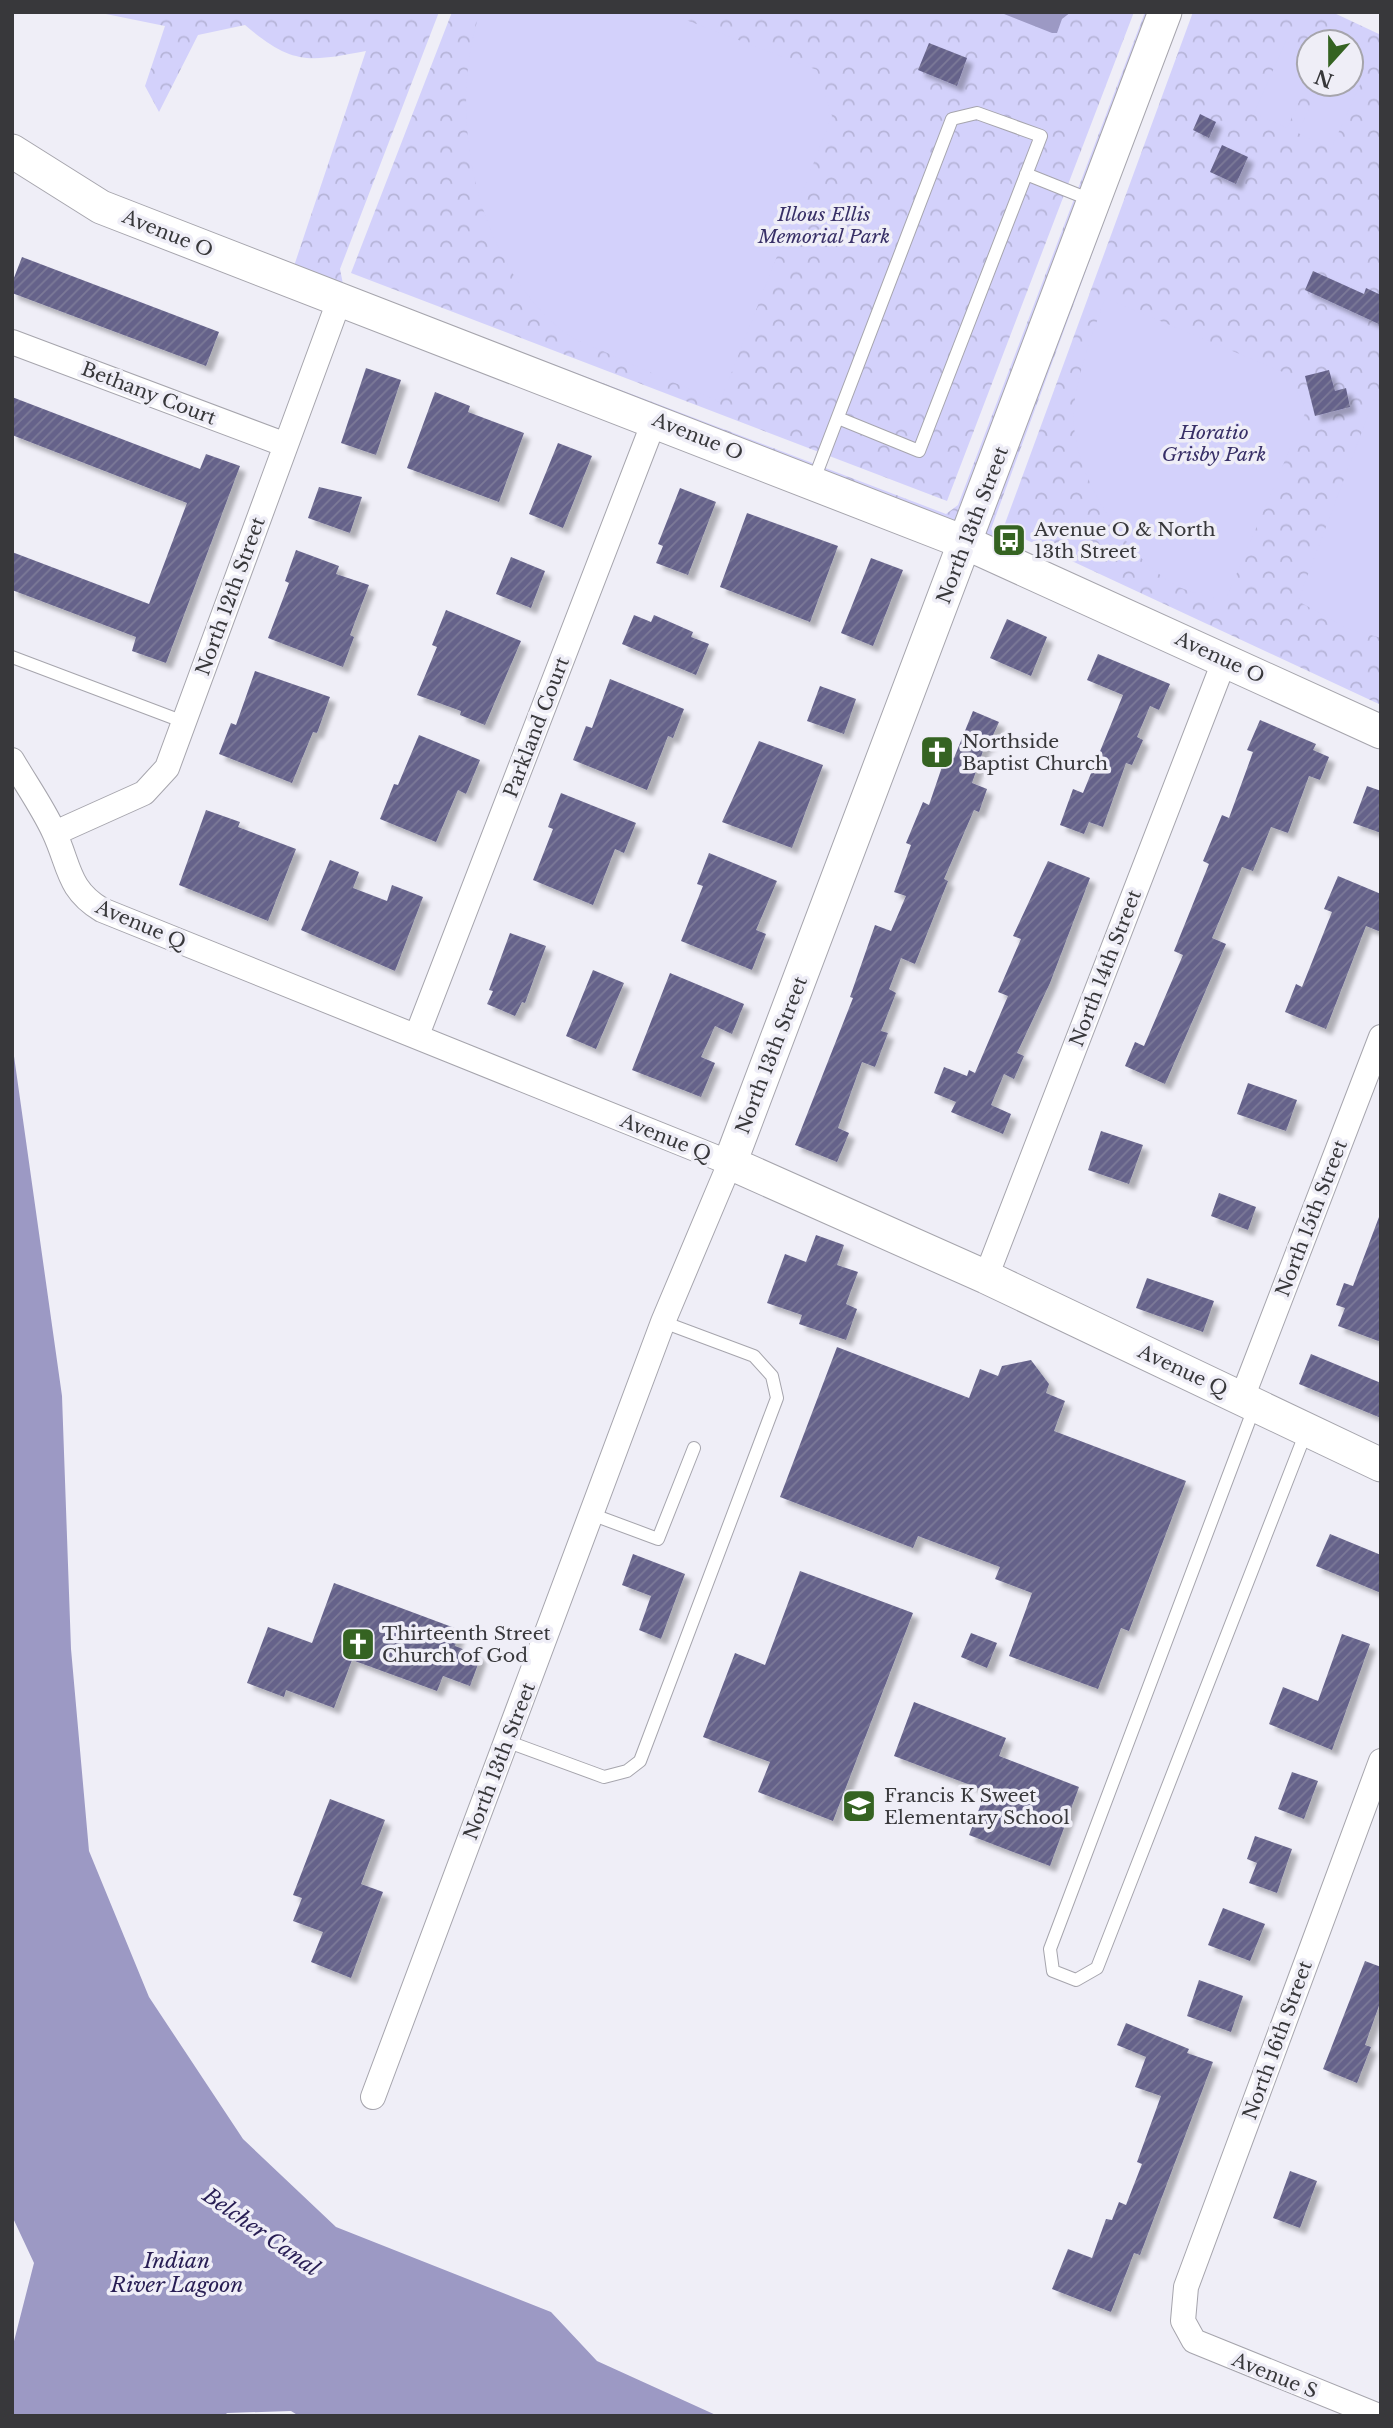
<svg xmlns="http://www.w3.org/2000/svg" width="1393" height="2428" viewBox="0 0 1393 2428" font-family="'Libre Baskerville',serif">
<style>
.forest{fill:url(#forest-crowns);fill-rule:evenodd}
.pitch{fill:#d3d1fb}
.water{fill:#9c99c4}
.building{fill:url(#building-hatch);filter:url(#shadow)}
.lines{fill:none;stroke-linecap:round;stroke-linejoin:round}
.lane-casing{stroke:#a6a5ad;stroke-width:14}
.street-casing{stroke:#a6a5ad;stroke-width:26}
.secondary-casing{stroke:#a6a5ad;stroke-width:35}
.lane{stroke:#fff;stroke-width:12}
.street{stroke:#fff;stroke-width:24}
.secondary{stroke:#fff;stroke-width:33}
.labels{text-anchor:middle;stroke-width:7;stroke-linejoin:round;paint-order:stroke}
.park-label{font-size:19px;font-style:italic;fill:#383067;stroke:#efeef7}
.street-label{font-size:19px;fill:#38383b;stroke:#efeef7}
.poi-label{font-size:19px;fill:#38383b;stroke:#efeef7;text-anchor:start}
.water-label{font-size:21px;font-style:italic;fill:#281e54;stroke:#efeef7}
</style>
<defs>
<pattern id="forest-crowns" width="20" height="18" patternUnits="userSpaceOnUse" patternTransform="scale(1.75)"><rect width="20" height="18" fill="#d3d1fb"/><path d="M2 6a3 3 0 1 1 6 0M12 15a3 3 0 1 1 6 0" fill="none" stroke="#b6b4d8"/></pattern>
<pattern id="building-hatch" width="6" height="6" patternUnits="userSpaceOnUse" patternTransform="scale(1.75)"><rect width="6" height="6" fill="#65628a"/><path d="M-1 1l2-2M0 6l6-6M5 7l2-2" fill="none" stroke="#7c7a98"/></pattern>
<filter id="shadow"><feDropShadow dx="6" dy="6" stdDeviation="2" flood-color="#0004"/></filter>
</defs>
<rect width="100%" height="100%" fill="#efeef7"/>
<path class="forest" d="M96,12H439L340,269L343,284L946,514L958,505L1145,12H1152L960,526L293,269L366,51C308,62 292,65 245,25L198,35L159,112L145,86L165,26Z
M452,12H1134L947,501L351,273Z
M1181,12L991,529L998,541L981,535Z
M1193,12H1332L1381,35V705L1003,529ZM1309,42H1351V84H1309Z"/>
<path class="pitch" d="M480,12H665L817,70L832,116L720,402C681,385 642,370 603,351C591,346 576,341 565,333C477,264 445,116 480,12Z
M1286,41L1309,51V80L1287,128L1254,113Z
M1351,70L1364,76L1331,149L1298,133L1320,84H1351Z
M1105,298L1290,375L1306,411L1225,601C1210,597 1193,593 1179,587C1125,559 1067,467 1074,405C1079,368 1093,333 1105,298Z
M1378,389H1381V638L1346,628L1298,601Z"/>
<path class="water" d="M999,12H1071L1062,19L1057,33H1052Z
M12,1042L62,1396L71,1649L89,1851L149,1997L243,2139L336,2227L551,2312L597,2361L718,2416H299L291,2411L227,2413L224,2416H13L12,2349L34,2263L12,2216Z"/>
<path class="building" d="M929,43L967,58L957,86L918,70Z
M1200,114L1216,122L1209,138L1193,130Z
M1222,145L1248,157L1236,184L1210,172Z
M22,257L219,332L206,366L12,293V283Z
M1313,271L1364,294L1366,288L1381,295V325L1305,290Z
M366,368L401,380L376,455L341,443Z
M1329,370L1335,391L1346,388L1350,407L1315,416L1305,376Z
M435,392L470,406L468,412L524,433L499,502L407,468Z
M12,397L200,469L206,454L240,466L166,663L132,651L136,637L12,590V552L149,604L187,503L12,435Z
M558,443L592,456L563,528L529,514Z
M319,487L362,497L350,533L308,518Z
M680,488L716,502L688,575L656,563L663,546L658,544Z
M747,513L838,546L810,622L720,587Z
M296,550L339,566L336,574L369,585L350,635L354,637L343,667L268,638L289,583L285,581Z
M511,557L545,571L531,608L496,594Z
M871,558L903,570L873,646L841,633Z
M446,610L521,641L485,725L460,715L461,711L417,695L437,647L432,645Z
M634,615L651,622L654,615L693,632L691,637L709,644L696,675L622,644Z
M1007,619L1047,637L1031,676L990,658Z
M1098,654L1170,684L1159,710L1150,706L1137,737L1143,740L1132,765L1126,763L1103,827L1089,822L1084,834L1060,825L1073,789L1083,793L1123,695L1087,680Z
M255,671L330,697L317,733L313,732L292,783L219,754L231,723L236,725Z
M610,679L684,709L673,738L668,736L647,790L573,760L586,726L592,728Z
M820,686L856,699L844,734L807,721Z
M973,711L999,722L988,746L985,745L972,783L987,789L979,812L974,810L944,879L948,881L915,964L901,958L889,989L896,993L881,1031L888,1033L875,1067L862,1062L838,1128L849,1133L837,1162L795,1145L853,998L850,997L875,925L891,931L906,896L894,892L911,845L906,843L923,802L929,805L946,755L954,758Z
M1260,720L1316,744L1313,750L1329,757L1320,780L1309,776L1288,833L1271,827L1253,871L1242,867L1212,938L1226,944L1165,1084L1125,1066L1135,1042L1144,1046L1183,955L1174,951L1209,864L1203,861L1222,815L1229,818L1253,752L1247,750Z
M419,735L480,760L466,794L458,790L436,842L380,819L394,784L398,785Z
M759,741L823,765L792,848L722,822Z
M1367,786L1381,791V833L1353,823Z
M561,793L636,823L624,853L615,849L593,905L533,880L553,829L548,827Z
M206,810L240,822L238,827L296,849L268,921L179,885Z
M709,853L777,881L756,930L766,934L752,970L681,941L703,886L697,884Z
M330,860L359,872L353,888L387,901L392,885L423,897L395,971L301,930Z
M1048,861L1090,878L1050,983L1017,1053L1024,1056L1014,1079L1004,1074L991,1105L1011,1114L1003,1134L951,1112L956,1102L934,1093L944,1067L967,1076L969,1070L975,1073L1008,996L998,992L1021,939L1013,936Z
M1338,876L1381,894V932L1366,926L1326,1029L1285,1012L1296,984L1302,987L1332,912L1324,909Z
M510,933L546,946L525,1003L522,1002L515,1016L487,1004L493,991L489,990Z
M593,970L624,983L596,1049L566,1036Z
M670,973L744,1004L732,1034L715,1026L701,1057L715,1063L701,1097L632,1070Z
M1248,1083L1297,1100L1286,1131L1237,1114Z
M1101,1131L1143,1145L1129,1184L1088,1170Z
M1219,1193L1256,1207L1248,1230L1211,1216Z
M1379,1217L1381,1218V1342L1338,1326L1345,1308L1336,1305L1344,1283L1353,1286Z
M816,1235L844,1245L837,1265L858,1272L846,1304L857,1309L846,1340L799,1324L802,1315L767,1303L785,1254L806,1262Z
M1147,1278L1214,1301L1203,1332L1136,1308Z
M837,1347L969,1398L980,1369L998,1376L1002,1366L1031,1360L1049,1384L1046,1393L1065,1401L1054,1431L1186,1481L1129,1631L1121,1628L1098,1689L1009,1656L1032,1593L995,1579L1000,1567L918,1536L913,1548L780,1497Z
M1311,1354L1381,1383V1418L1299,1384Z
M1330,1534L1381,1555V1593L1316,1566Z
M633,1554L685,1574L661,1639L639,1630L651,1596L622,1585Z
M800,1571L913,1613L833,1821L758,1792L770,1762L703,1737L735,1653L765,1665Z
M334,1583L460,1630L455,1646L481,1656L470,1686L443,1676L437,1691L352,1660L334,1708L286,1690L284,1697L247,1683L268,1627L312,1643Z
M971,1633L997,1643L987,1668L961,1657Z
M1342,1634L1370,1644L1332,1750L1269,1724L1283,1687L1318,1701Z
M914,1702L1006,1738L999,1756L1079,1787L1050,1866L969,1835L986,1791L894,1756Z
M1292,1772L1318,1781L1304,1819L1278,1809Z
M330,1799L385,1820L361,1884L383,1892L351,1978L311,1962L323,1932L293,1921L302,1898L293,1895Z
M1255,1836L1292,1849L1277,1893L1249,1883L1257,1863L1247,1859Z
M1223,1908L1265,1924L1250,1961L1208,1945Z
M1365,1961L1381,1967V2000L1365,2045L1371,2047L1357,2083L1323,2069Z
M1199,1980L1243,1996L1231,2032L1187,2016Z
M1126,2023L1189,2049L1187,2053L1213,2062L1140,2255L1134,2253L1111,2312L1052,2289L1068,2249L1092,2258L1106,2219L1112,2220L1119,2202L1126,2205L1142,2164L1137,2162L1161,2096L1135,2087L1146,2057L1117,2045Z
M1290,2171L1317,2181L1300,2228L1273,2218Z"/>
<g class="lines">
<g class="lane-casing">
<path id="lane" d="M1026,174L1091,200
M813,482L952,119L977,113L1041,136L919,451L838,418
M12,657L184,722
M1254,1408L1050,1949L1053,1971L1076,1980L1097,1968L1306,1432
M591,1514L658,1539L694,1448
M506,1741L604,1777L627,1771L640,1761L777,1398L772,1376L754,1356L663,1322"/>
</g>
<g class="street-casing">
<path id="street" d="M12,342L286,445
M12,760C26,784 43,808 54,832C70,866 67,889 102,910L730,1163L663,1322L373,2097
M55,833L144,793L167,768L339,301
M417,1035L655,419
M986,1277L1225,659
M1242,1398L1381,1037
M1379,2416L1194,2341L1183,2321L1186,2287L1381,1761"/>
</g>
<g class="secondary-casing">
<path id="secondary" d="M1165,12L730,1163L986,1277L1381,1465
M12,151L101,207L966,543L1381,732"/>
</g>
<use href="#lane" class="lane"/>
<use href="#street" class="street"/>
<use href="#secondary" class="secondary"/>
</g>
<defs>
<g id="bus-square" transform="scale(1.75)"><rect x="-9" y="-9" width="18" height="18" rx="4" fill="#356322" stroke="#efeef7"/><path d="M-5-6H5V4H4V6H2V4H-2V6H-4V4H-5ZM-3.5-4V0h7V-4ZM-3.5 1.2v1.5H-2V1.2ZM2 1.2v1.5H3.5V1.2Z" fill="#fff"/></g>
<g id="church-square" transform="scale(1.75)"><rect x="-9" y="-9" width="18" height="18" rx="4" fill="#356322" stroke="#efeef7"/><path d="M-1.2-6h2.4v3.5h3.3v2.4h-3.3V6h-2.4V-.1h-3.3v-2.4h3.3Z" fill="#fff"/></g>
<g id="school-square" transform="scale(1.75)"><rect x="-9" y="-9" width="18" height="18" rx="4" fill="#356322" stroke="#efeef7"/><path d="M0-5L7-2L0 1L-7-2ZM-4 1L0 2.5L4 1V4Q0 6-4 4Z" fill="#fff"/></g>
</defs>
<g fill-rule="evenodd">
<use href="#bus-square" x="1009" y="540"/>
<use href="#church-square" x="937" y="752"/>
<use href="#church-square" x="358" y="1644"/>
<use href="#school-square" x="859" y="1806"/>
</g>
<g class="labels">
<g class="park-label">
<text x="824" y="221">Illous Ellis<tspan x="824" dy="22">Memorial Park</tspan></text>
<text x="1214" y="439">Horatio<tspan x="1214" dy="22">Grisby Park</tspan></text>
</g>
<g class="street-label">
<text transform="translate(168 233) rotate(22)" y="7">Avenue O</text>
<text transform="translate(149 393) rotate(21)" y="7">Bethany Court</text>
<text transform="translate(698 436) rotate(22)" y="7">Avenue O</text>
<text transform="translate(972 525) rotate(-69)" y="7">North 13th Street</text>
<text transform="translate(230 596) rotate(-70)" y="7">North 12th Street</text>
<text transform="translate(1220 657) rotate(25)" y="7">Avenue O</text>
<text transform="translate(536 727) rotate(-69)" y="7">Parkland Court</text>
<text transform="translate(141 924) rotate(23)" y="7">Avenue Q</text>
<text transform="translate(1105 968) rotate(-69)" y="7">North 14th Street</text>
<text transform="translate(771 1055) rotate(-69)" y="7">North 13th Street</text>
<text transform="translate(666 1137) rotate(22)" y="7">Avenue Q</text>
<text transform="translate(1311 1218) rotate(-69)" y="7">North 15th Street</text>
<text transform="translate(1183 1370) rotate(25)" y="7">Avenue Q</text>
<text transform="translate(499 1761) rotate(-69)" y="7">North 13th Street</text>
<text transform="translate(1277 2040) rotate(-70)" y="7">North 16th Street</text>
<text transform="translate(1275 2375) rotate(22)" y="7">Avenue S</text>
</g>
<g class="poi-label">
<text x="1034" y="536">Avenue O &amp; North<tspan x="1034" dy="22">13th Street</tspan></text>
<text x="962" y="748">Northside<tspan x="962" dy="22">Baptist Church</tspan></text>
<text x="382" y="1640">Thirteenth Street<tspan x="382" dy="22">Church of God</tspan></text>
<text x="884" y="1802">Francis K Sweet<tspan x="884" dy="22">Elementary School</tspan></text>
</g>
<g class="water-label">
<text transform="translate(261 2232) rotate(35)" y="7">Belcher Canal</text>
<text x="177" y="2268">Indian<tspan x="177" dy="24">River Lagoon</tspan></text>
</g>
</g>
<rect width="1393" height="2428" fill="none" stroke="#38383b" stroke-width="28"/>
<g transform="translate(1330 63) rotate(201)"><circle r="33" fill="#efeef7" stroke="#a6a5ac" stroke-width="2"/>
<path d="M0-5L12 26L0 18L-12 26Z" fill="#356322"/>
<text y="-10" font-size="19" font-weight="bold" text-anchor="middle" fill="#38383b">N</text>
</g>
</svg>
